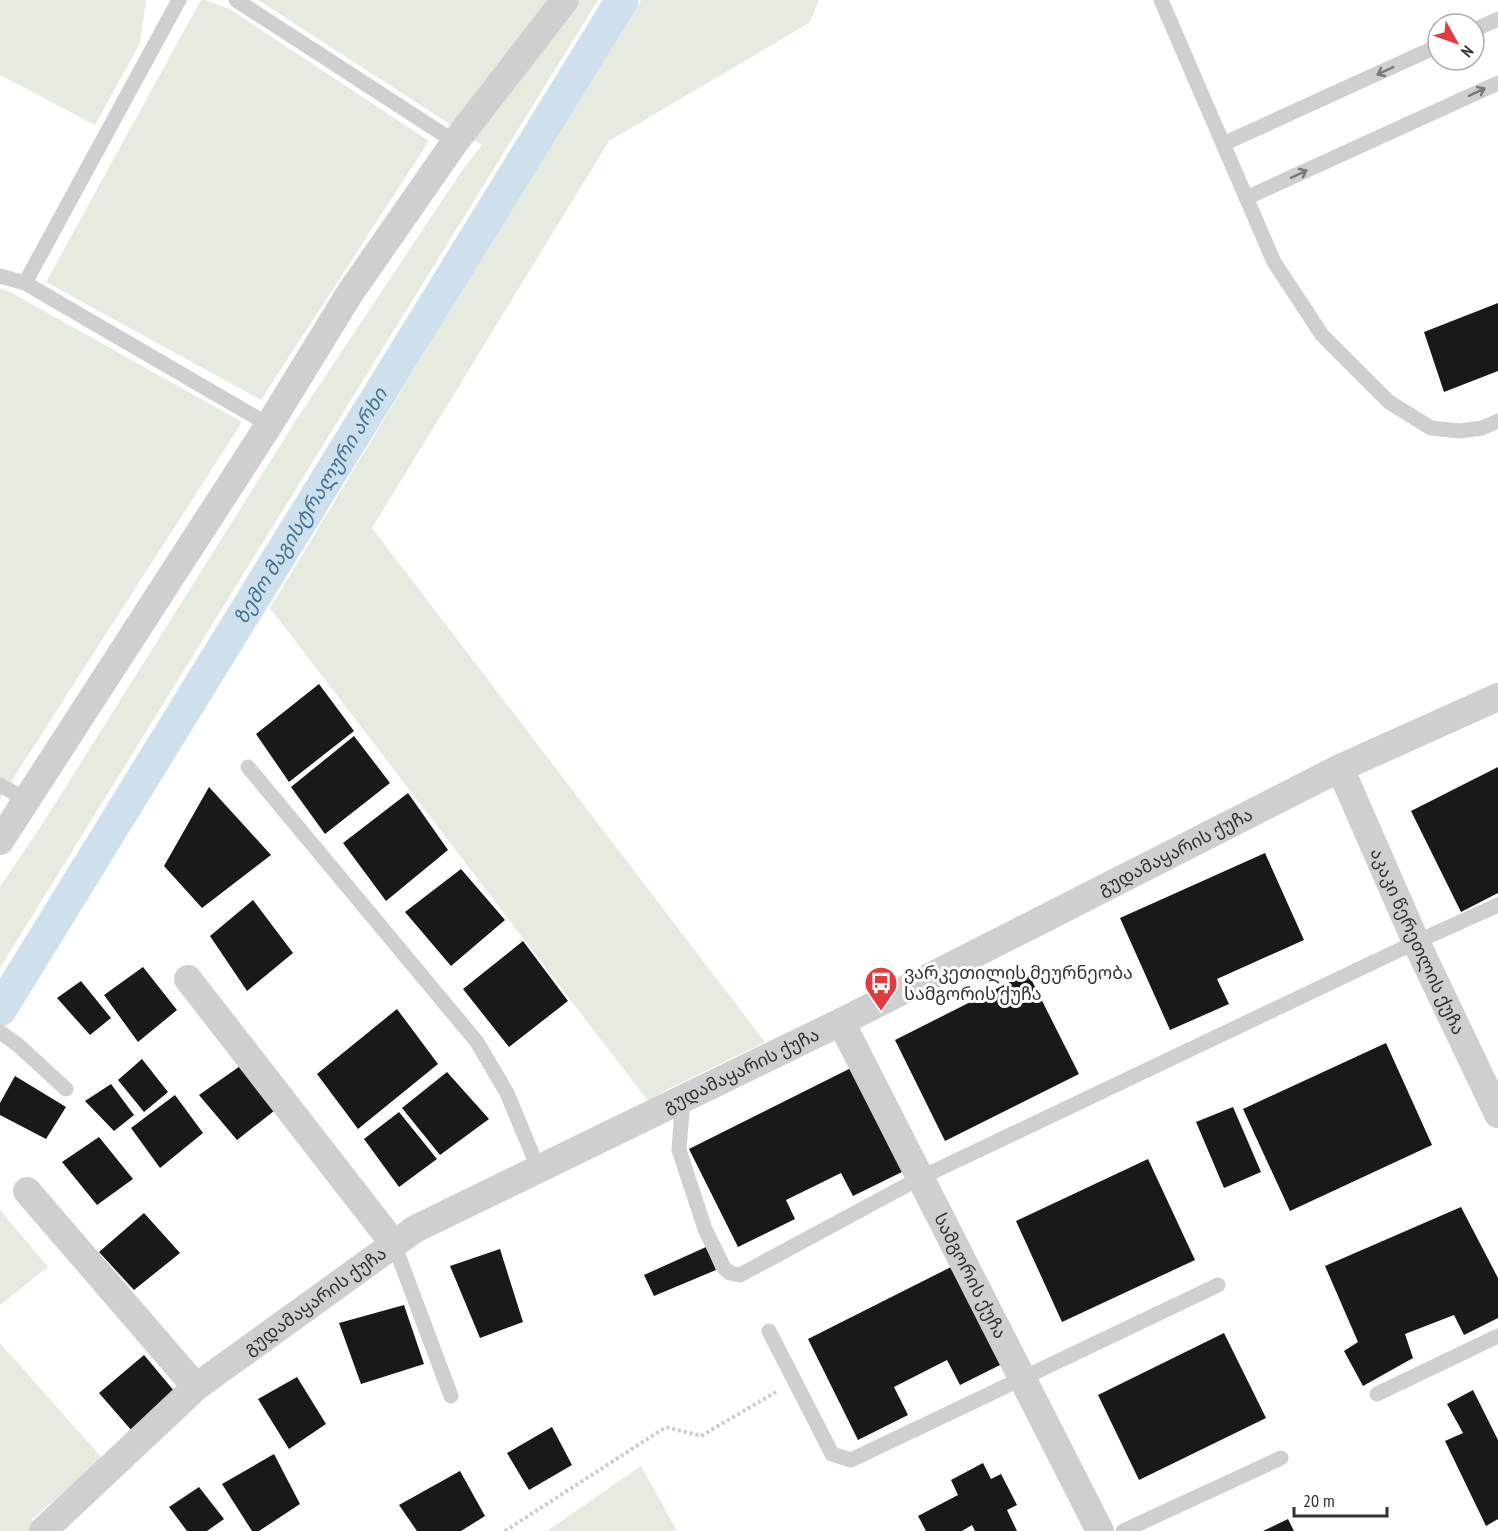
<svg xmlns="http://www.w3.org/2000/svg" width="1498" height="1531" viewBox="0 0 1498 1531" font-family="'PT Sans Narrow','Noto Sans Georgian',sans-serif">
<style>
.green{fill:#e5ebde}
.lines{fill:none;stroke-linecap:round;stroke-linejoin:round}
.canal{stroke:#cfe0ed;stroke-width:33}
.building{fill:#191919}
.path{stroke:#ccc;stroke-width:4;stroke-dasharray:3 3;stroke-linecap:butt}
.lane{stroke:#cfcfcf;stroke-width:15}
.street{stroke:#cfcfcf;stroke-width:28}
.oneway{stroke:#797979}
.labels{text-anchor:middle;stroke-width:6;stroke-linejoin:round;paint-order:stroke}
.street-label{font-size:18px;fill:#323232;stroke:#fff}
.poi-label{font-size:18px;fill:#323232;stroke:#fff;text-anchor:start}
.water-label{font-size:20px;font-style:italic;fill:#417094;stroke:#fff}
</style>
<rect width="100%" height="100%" fill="#fff"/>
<path class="green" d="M0,0H146L140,43L95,125L0,75Z
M201,0H206L231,10L429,141L261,400L46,282Z
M258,0H598L0,968V887L45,820L291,428L461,172L482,145Z
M641,0H819L809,23L609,141L372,528L765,1042L668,1089L648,1101L270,608L570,112Z
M0,288L14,294L242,422L0,799Z
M0,1210L48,1267L0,1305Z
M0,1343L103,1459L32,1519L44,1531H0Z
M641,1466L677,1531H547Z"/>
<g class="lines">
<path class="canal" id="s1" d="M0,1010L622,0"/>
</g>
<path class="building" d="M1498,303V371L1444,392L1424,332Z
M319,684L354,731L289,782L256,734Z
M354,736L390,783L325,834L291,787Z
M1498,767V893L1461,912L1411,811Z
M209,787L271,855L202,908L164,866Z
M408,793L448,850L386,901L343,843Z
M1265,853L1304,940L1217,979L1229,1004L1170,1030L1120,918Z
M461,869L505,920L451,966L405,912Z
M253,900L293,953L247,991L210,936Z
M523,941L568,1001L509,1047L463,989Z
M143,967L177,1010L138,1042L104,995Z
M1028,973L1079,1074L945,1141L895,1040Z
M81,981L111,1018L90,1035L57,998Z
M397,1009L438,1064L358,1129L317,1074Z
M1386,1043L1432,1145L1290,1211L1243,1109Z
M142,1059L168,1092L144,1112L118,1080Z
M243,1064L279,1107L237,1140L199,1095Z
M853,1067L904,1171L853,1196L841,1173L786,1200L795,1219L738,1247L689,1149Z
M447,1072L489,1119L440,1155L402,1108Z
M15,1076L66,1107L46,1139L0,1115V1103Z
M111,1084L134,1115L114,1131L85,1101Z
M175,1095L203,1133L160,1168L131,1128Z
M1233,1107L1261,1172L1224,1188L1196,1122Z
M399,1112L437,1159L399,1187L364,1139Z
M99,1137L133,1179L97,1205L62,1162Z
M1148,1159L1195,1260L1062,1322L1016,1221Z
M1461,1207L1498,1278V1318L1464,1335L1454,1315L1405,1334L1413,1358L1363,1386L1344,1351L1358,1342L1325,1266Z
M144,1213L180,1253L134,1290L99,1252Z
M706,1247L716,1270L654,1296L644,1275Z
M500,1249L523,1322L480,1338L450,1266Z
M953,1266L1002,1364L960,1385L947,1360L894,1387L908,1415L858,1440L808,1339Z
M404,1305L424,1364L361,1384L339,1323Z
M1224,1333L1266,1418L1139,1480L1098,1395Z
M144,1355L175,1392L132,1431L99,1393Z
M297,1377L326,1424L289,1449L258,1399Z
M1473,1390L1498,1440V1519L1486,1526L1445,1441L1463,1433L1447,1404Z
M552,1427L572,1465L529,1490L507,1453Z
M274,1454L300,1504L259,1531H252L222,1484Z
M983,1463L991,1479L1001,1474L1017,1505L1007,1510L1017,1531H975L972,1525L962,1531H926L918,1516L958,1495L951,1480Z
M460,1471L485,1516L461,1531H417L399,1505Z
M199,1487L224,1519L207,1531H187L169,1507Z
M1288,1519L1294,1531H1263Z"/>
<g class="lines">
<path class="path" d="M505,1531L666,1427L701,1436L776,1392"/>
<path class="lane" d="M236,0L455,142
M1161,0L1274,262L1322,335L1389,402L1431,428L1460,431L1482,428L1498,421
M1474,30L1498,19
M1223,144L1438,46
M1246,198L1498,83
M0,276L25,283L269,425
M25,283L179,0
M248,767L477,1042L507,1093L538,1168
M0,785L27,800
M0,1032L18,1045L66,1089
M683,1098L679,1150L705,1229L724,1268L730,1273L740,1275L920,1178L1416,942L1498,905
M394,1244L451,1396
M769,1331L832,1454L851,1460L1218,1285
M1377,1394L1498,1336
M1123,1531L1281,1458"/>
<g class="street">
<path id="s2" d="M1340,768L1416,942L1498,1114"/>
<path d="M0,841L269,425L350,293L455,142L565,0"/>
<path d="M188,979L394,1244"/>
<path id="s3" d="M841,1022L1100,1531"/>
<path d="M27,1191L196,1387"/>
<path id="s4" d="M43,1531L196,1387L415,1229L841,1022L1340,768L1498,697"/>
</g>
</g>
<defs><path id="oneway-shaft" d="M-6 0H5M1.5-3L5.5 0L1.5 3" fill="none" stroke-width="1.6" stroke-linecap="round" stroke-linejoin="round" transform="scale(1.5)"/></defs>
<g class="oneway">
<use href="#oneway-shaft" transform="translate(1385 71) rotate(155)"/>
<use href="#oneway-shaft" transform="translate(1477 92) rotate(-25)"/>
<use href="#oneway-shaft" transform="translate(1299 174) rotate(-25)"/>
</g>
<defs>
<g id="bus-pin" transform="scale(1.725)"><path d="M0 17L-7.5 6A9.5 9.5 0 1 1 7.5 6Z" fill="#e23c41" stroke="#fff"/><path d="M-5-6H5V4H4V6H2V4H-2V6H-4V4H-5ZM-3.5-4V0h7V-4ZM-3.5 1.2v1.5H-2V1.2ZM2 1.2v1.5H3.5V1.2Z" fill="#fff"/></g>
</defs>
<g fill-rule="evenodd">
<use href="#bus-pin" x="881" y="983"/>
</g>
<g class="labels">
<g class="street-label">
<text dy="6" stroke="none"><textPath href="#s4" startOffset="1329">გუდამაყარის ქუჩა</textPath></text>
<text dy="6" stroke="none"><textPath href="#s2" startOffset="190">აკაკი წერეთლის ქუჩა</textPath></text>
<text dy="6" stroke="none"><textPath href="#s4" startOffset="843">გუდამაყარის ქუჩა</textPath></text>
<text dy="6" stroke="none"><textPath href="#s3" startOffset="285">სამგორის ქუჩა</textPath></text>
<text dy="6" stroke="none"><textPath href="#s4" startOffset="357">გუდამაყარის ქუჩა</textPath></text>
</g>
<g class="poi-label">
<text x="904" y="979">ვარკეთილის მეურნეობა<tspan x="904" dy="21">სამგორის ქუჩა</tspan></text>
</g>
<g class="water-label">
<text dy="7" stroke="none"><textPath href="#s1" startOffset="592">ზემო მაგისტრალური არხი</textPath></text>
</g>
</g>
<g transform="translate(1456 42) rotate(130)"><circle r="28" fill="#ffffff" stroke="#adadad" stroke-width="1.5"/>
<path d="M0-4.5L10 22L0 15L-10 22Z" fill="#e23c41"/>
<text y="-9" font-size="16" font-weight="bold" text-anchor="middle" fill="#323232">N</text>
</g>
<path d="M1294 1507v9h93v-9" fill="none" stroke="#323232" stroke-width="3"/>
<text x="1303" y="1507" font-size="18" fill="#323232" stroke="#ffffff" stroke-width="4.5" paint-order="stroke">20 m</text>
</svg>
